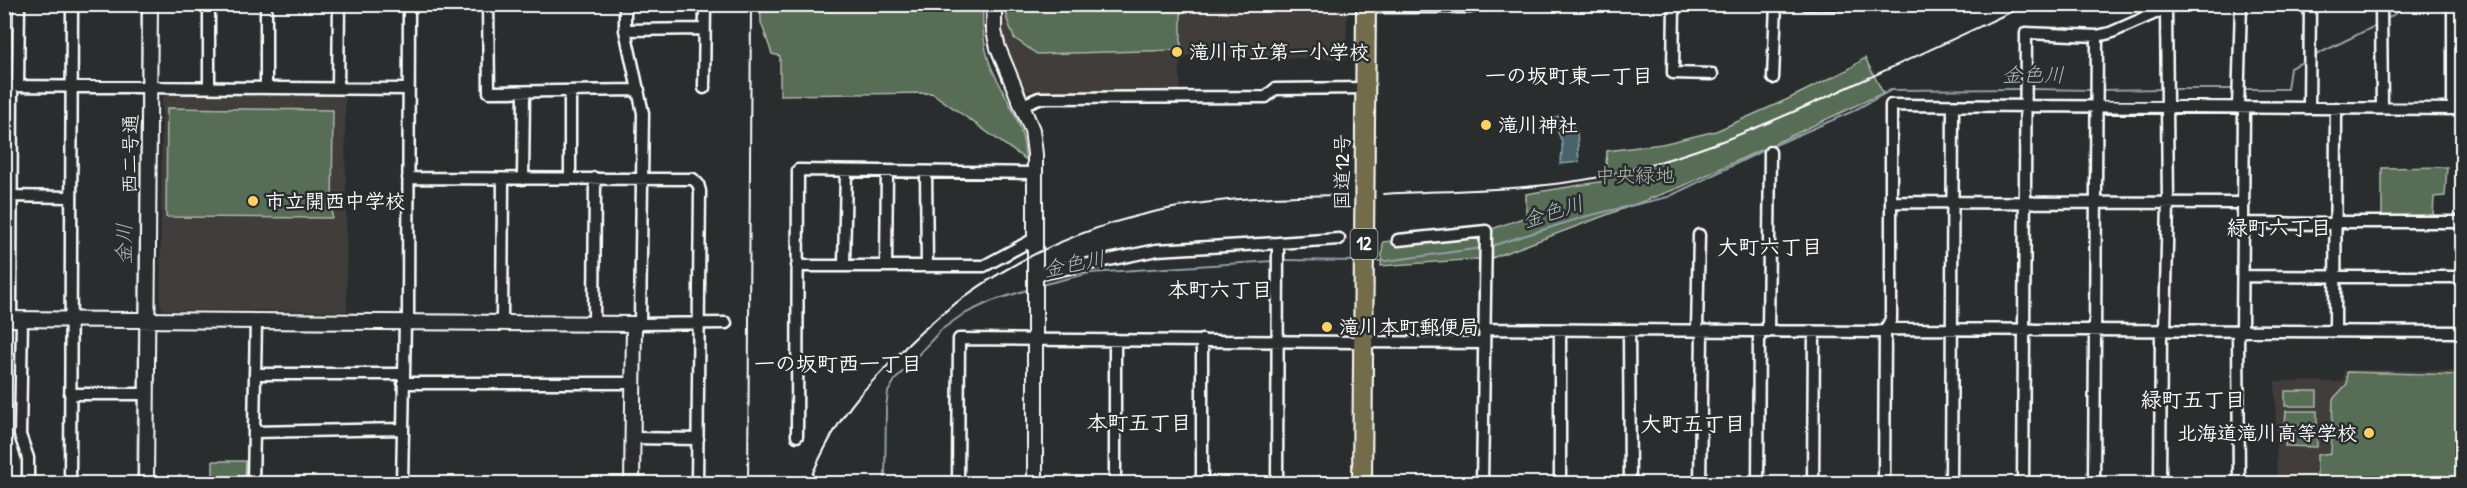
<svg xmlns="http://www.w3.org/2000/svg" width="2467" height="488" viewBox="0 0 2467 488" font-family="'Patrick Hand','Klee One',sans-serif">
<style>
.built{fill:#3f3e3a}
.green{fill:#586d57;stroke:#acb6ab;stroke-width:1.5}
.water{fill:#47636c;stroke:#91a1a7;stroke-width:1.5}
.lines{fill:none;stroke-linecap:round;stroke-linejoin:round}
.stream{stroke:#91a1a7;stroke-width:2}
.street-casing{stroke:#fff;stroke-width:15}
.secondary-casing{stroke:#fff;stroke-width:18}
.highway-casing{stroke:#fff;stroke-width:22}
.street{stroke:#2a2d2e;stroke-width:10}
.secondary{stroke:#2a2d2e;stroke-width:14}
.highway{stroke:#736c4b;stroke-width:18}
.rail{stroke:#fff;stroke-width:2}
.poi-dot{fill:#ffd166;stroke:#2a2d2e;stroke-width:2}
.labels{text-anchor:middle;stroke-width:5;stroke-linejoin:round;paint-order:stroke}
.shield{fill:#2a2d2e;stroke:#bfc0c0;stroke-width:1.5}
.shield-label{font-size:18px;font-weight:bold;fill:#fff}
.poi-label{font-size:20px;font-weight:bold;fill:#fff;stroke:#2a2d2e;text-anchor:start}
.street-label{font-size:20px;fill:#fff;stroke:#2a2d2e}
.park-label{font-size:20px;fill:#acb6ab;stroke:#2a2d2e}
.water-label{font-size:21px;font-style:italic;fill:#acb9bd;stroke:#2a2d2e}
.neighbourhood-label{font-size:21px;font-weight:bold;fill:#fff;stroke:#2a2d2e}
</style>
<rect width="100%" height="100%" fill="#2a2d2e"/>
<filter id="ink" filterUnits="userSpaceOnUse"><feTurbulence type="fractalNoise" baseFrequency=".0167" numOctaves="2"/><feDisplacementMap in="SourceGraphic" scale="12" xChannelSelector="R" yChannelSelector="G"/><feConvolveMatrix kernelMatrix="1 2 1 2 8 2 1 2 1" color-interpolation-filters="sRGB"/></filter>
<g filter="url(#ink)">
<path class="built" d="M1002,5H1347L1346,59L1188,55L1180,63V93L1025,91L1007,48L1002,29Z
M166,95H345L347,311L163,310L160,305L162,98Z
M2344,370L2462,371V483H2277L2275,381L2343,382Z"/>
<path class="green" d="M760,5H983C982,27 983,52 994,73C1008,101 1025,126 1025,159L932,93L780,95V56L772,54L761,22Z
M1007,5H1181V50L1037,54L1014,38L1007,19Z
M1865,58L1883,93L1681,187L1492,258L1381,266L1383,242L1486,231L1526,217V194L1605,181L1607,151L1662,144L1716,131L1786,100L1847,70Z
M167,108L333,110L332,218L166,217Z
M2447,167L2445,196L2434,197L2433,217H2382V168Z
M2347,372L2462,375V483H2317V455L2331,453L2333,399L2347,384Z
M2285,391H2317V406H2285Z
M2286,411H2317V426H2285Z
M2286,431L2317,432V447L2285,446Z
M213,461H246L245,483H213Z"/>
<path class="water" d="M1558,116L1564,118L1577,131L1579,162L1560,164C1565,142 1562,139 1551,120Z"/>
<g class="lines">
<path class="stream" d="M141,4V83
M2384,21L2410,4
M2312,57L2377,25
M2029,89L2093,90
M2170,89H2234
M2242,89H2287L2290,68L2307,60
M2101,90L2165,89
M1488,247L1587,216L1668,197L1764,150L1851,112L1891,90L2021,89
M1282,260L1357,261
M1372,261H1386L1482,248
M1041,285L1090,273L1273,261
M139,314L141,91
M138,392L139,325
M137,484L138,397
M885,484L886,408L888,392L895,380L941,330L962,315L992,301L1030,289"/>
<g class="street-casing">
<path id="street" d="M209,4V86
M488,4L489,92L639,90
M625,4V30L643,113L640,323
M1674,4L1673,73L1712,74
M1806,4H1859
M2381,4L2382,108
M2453,4V108
M1366,7H1470L1483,4
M625,30L704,29
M1773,78L1776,4
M4,86L409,89
M18,86L19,4
M266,87V4
M338,87L339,4
M704,88L705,4
M1022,105L1039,98L1266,97L1275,89L1365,88
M2238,108L2241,4
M2309,108L2310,4
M926,172L927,266
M408,178L693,179L698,184L700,191L697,484
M570,178V91
M523,179L524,92
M5,196L71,197
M1891,202L2244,203
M2336,222H2462
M2244,223L2336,224
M1398,240L1486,231L1482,484
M1278,243L1339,239
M844,265L846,171
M886,265L887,171
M797,266H984L1036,238
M1036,275L1157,250L1278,243L1277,484
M2243,276L2462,277
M11,319L12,86
M22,319L20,435L28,458V484
M408,322L409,4
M502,323L503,179
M594,324L595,178
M635,324L726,323
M1483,329L1876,332L1896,329L2462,332
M1629,330L1630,484
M1697,331L1699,235
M2165,331L2168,203L2166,9
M2238,331L2239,484
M2335,331L2336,108
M1768,332L1770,152
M2242,332L2244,108
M1115,340V484
M1202,340V484
M255,374H403
M403,383H633
M70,394H147
M254,432L402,429
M797,436L798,170L1036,173
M633,438L698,439
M70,484L72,4
M253,484L256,321
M402,484L405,321
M958,484L959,339L1483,343
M1560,484V330
M1700,484L1702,331
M1758,484L1759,332
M1813,484L1814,332
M1884,484L1885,331L1891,319V105L2462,109
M1951,484L1953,106
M2023,484L2026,33L2097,36L2110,33L2176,4
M2094,484L2097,36
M2160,484L2161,331"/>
</g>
<g class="secondary-casing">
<path id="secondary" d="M994,4V31L998,48L1032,130L1035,154V484
M4,319L634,324L632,484
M146,484L150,4"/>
</g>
<g class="highway-casing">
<path id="highway" d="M1362,484L1366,4"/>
</g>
<use href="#street" class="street"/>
<use href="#secondary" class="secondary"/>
<use href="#highway" class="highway"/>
<path class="rail" d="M1383,194C1455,190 1529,191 1600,177C1691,158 1771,123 1855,84C1913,58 1970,31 2028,4
M748,484L751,4
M808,484C820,456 838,421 858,397C868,385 881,373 892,361C968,279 1067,227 1178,207C1230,197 1292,196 1345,195"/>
</g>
</g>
<g class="poi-dot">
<circle cx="1177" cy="52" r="6"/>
<circle cx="1486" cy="125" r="6"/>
<circle cx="253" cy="201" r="6"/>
<circle cx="1327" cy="327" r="6"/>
<circle cx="2369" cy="433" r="6"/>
</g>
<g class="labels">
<rect class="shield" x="1350.5" y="229" width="27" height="30" rx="4.5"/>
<g class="shield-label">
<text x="1364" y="250">12</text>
</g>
<g class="poi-label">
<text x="1189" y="59">滝川市立第一小学校</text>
<text x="1498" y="132">滝川神社</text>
<text x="265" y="208">市立開西中学校</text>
<text x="1339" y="334">滝川本町郵便局</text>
<text x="2357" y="440" text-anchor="end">北海道滝川高等学校</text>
</g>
<g class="street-label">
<text transform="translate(130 154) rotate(-89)" y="7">西二号通</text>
<text transform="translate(1342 172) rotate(-90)" y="7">国道12号</text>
</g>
<g class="park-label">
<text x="1635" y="182">中央緑地</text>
</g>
<g class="water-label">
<text x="2033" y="82">金色川</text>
<text transform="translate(1553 212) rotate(-17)" y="7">金色川</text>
<text transform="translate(124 244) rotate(-89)" y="7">金川</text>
<text transform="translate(1074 264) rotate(-11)" y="7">金色川</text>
</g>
<g class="neighbourhood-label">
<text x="1569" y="83">一の坂町東一丁目</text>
<text x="2279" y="235">緑町六丁目</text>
<text x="1770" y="254">大町六丁目</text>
<text x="1220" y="297">本町六丁目</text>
<text x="838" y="371">一の坂町西一丁目</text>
<text x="2193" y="407">緑町五丁目</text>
<text x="1139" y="430">本町五丁目</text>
<text x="1693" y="431">大町五丁目</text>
</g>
</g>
<rect width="2467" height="488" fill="none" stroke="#2a2d2e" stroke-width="24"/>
<rect x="12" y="12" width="2443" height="464" fill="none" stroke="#fff" stroke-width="2" filter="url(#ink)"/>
</svg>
